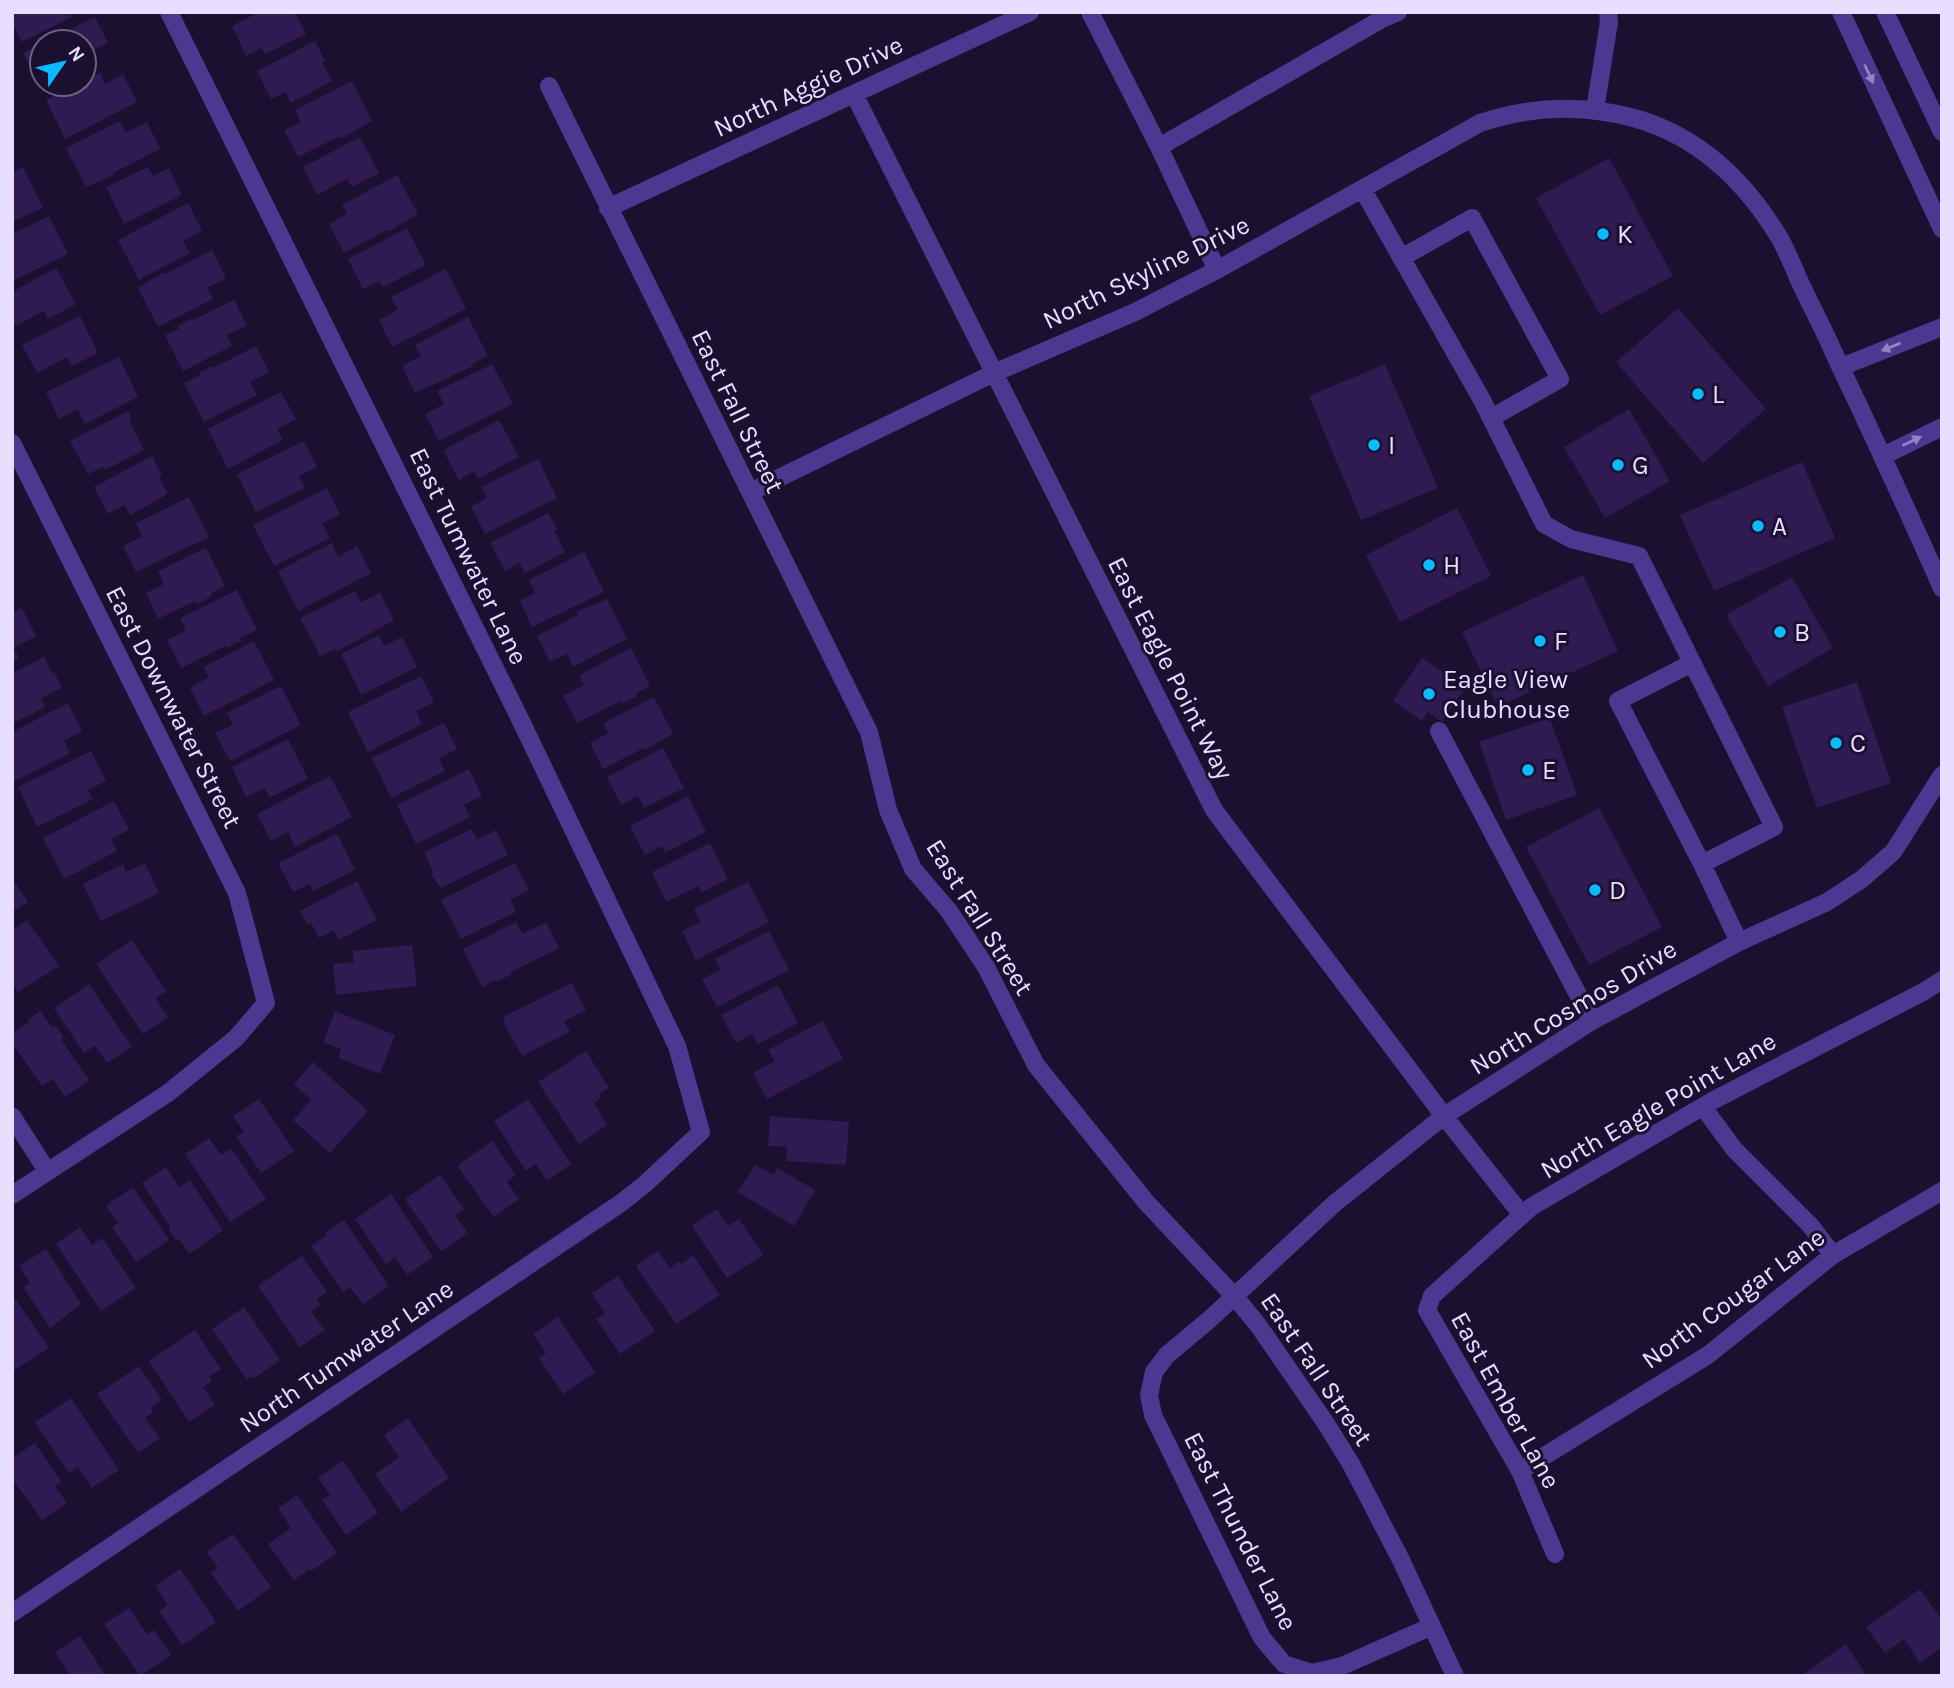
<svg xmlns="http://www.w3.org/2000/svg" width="1954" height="1688" viewBox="0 0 1954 1688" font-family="Karla,sans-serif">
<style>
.building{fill:#2f1a52}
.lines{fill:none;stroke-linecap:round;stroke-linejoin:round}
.minor{stroke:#4b3891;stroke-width:18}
.oneway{fill:#9283c2}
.poi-dot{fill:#0abbff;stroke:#1b102f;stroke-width:2.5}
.labels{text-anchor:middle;stroke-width:6;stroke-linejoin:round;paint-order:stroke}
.street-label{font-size:26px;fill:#e8deff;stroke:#1b102f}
.poi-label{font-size:26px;fill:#e8deff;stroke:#1b102f;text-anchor:start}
</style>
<rect width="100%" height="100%" fill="#1b102f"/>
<path class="building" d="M12,12H69L72,17L22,42L12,23Z
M259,12H295L306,34L265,54L262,48L246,56L232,26Z
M95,17L108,43L90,52L96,64L84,71V42H45Z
M315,41L325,61L322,62L332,81L291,103L285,92L271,99L257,71Z
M42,43V84H57L43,91L23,53Z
M100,73L105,84L123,74L137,102L65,139L46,100L78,84H84V81Z
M352,81L372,121L341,139L340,136L298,157L284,130L301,122L295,110Z
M120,121L126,133L147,122L160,149L113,173L114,175L86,187L66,148Z
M360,137L379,173L352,187L347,179L317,195L303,167Z
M1609,158L1673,276L1600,315L1536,198Z
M23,167L43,208L12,222V172Z
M148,167L153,176L169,168L182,195L124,224L106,187Z
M397,175L418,214L388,232L387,230L344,253L329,224L347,214L342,205Z
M188,203L202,231L183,241L190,253L139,280L118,240Z
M49,216L68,254L12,281V234Z
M407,228L426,265L383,287L379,281L363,289L348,259Z
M212,250L226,278L207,288L213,299L158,327L138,288L164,272L165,274Z
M56,268L76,304L48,319L44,311L15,326L12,321V292Z
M446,269L466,309L392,347L379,320L398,310L391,297Z
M234,300L247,326L227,335L232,346L183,371L165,335L179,329L177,326L191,319V321Z
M1678,308L1766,409L1703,463L1616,362Z
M80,316L98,353L72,366L67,357L37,373L22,345Z
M468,317L488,356L472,364L473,366L415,393L402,366L421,356L415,345Z
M256,346L269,372L250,382L257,395L204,422L184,383L200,375L199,373L212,366L213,368Z
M119,357L138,397L85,424L78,409L59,419L46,392Z
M492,364L513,404L439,441L425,414L444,404L437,391Z
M1385,364L1438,488L1361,520L1309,396Z
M281,392L296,419L277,429L283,440L228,469L208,429Z
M1629,409L1670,481L1605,518L1564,447Z
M128,411L132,418L129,420L144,450L105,470L103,467L88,474L70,441Z
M499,420L519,457L478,479L474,471L459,480L443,450Z
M304,441L317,467L299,476L305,488L256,512L237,474Z
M152,456L162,475L159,477L168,494L130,515L124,505L108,514L94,487Z
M538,459L557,498L485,534L471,507L487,498L481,487Z
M1802,462L1835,538L1714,591L1680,515Z
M327,488L340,515L322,523L330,538L274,566L253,525Z
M189,497L209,537L136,572L123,546L142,536L136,523Z
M1457,508L1491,576L1400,622L1366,555Z
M548,513L557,529L554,530L565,552L525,573L519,563L505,571L490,543Z
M332,543L338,557L357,546L371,573L298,611L278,571Z
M206,548L225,586L211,593L212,596L197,604L195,601L158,619L146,593L164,584L158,571Z
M584,552L604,592L532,627L520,601L535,593L529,580Z
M1583,575L1618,651L1498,707L1462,632Z
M1792,577L1833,648L1768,686L1726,615Z
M237,590L257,630L240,638L241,641L226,648L225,646L181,668L167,640L186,630L180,618Z
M355,591L361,602L380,593L394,620L336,652L335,649L320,656L300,618Z
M607,599L627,639L573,667L567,654L550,662L537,636L578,615L577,612Z
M22,608L36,636L14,648L19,658L12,662V613Z
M379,635L384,646L402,637L417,667L361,695L341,654Z
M254,641L274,680L204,716L190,688L209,677L204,667Z
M631,648L650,686L636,693L637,696L622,704L620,701L577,723L563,696L584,685L579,675Z
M44,657L52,673L54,672L62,688L41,698L46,707L12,723V673Z
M1422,658L1466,687L1442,722L1428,712L1422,721L1393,701Z
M421,676L434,702L416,711L422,724L368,752L348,712Z
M1857,682L1891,783L1817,808L1782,707Z
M281,686L301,725L230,761L215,733L233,725L227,713Z
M654,697L673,734L645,750L644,748L603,769L590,743L608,733L603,723Z
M68,703L82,731L64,741L70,753L15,781L12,775V732Z
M1550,718L1577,795L1506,820L1479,742Z
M444,723L457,749L439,758L445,771L391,798L372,758Z
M288,739L308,779L269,798L265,788L246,797L232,767Z
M663,748L684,788L644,808L638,796L621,805L607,777Z
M91,751L106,781L88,790L93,799L37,827L18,787Z
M469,769L482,796L464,805L470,817L416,844L397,805Z
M330,776L352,817L295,847L288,832L271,841L257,814Z
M688,796L706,832L665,853L662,846L645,855L630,826Z
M114,801L129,830L111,839L117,851L64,879L43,838Z
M1599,808L1662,927L1589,965L1526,847Z
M472,829L477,840L496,830L508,855L441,888L432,876L433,872L424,852Z
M337,834L355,870L313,891L309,884L293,892L278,863Z
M710,843L728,879L702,892L698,886L666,902L652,872Z
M145,863L159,893L101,921L83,884L123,864L126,872Z
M515,863L529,890L510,900L516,912L461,939L441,900Z
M12,878L28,902L12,912Z
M357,881L377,920L339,940L334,930L319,938L311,923L308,925L300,911Z
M748,882L769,922L696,960L682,931L700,922L694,909Z
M27,920L59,966L18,992L12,984V931Z
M516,922L522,934L546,922L559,948L511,972L512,974L496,982L495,980L482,987L463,949Z
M769,931L789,970L717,1007L702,979L720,970L715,959Z
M132,940L166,991L156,999L168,1017L143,1034L96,964Z
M412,945L417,986L336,995L333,964L354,962L352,951Z
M572,983L586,1010L564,1021L570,1032L522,1056L504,1024L505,1022L503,1017Z
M89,984L132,1047L107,1063L95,1046L84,1053L54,1008Z
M778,985L798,1023L758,1044L752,1034L736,1043L721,1015Z
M40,1011L53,1028L56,1026L64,1038L61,1039L89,1080L65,1097L53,1079L42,1086L12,1043V1033L29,1022L27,1020Z
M335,1011L395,1035L380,1074L338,1058L341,1049L323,1042Z
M823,1021L843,1059L767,1099L753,1073L775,1061L768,1050Z
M586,1051L609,1088L599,1094L601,1098L594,1103L607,1125L579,1144L538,1082Z
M313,1062L368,1111L330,1153L293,1120L311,1100L294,1084Z
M259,1099L294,1151L261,1173L236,1136L244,1132L233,1116Z
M528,1099L571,1164L547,1181L536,1164L526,1171L494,1121Z
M770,1116L849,1122L846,1165L786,1161L787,1147L768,1146Z
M209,1138L221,1155L231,1148L266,1199L230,1222L185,1154Z
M492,1141L516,1175L507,1182L519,1199L494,1217L457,1166Z
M755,1165L773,1175L777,1168L815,1190L794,1226L738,1192Z
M166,1167L179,1187L190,1180L223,1230L189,1254L179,1239L176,1240L168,1228L170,1227L142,1183Z
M440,1175L464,1209L455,1215L468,1233L441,1251L405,1199Z
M133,1187L169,1240L136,1262L112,1227L118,1223L106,1206Z
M391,1194L433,1257L407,1275L395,1257L386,1264L355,1219Z
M717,1209L728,1226L739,1219L763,1255L727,1278L692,1226Z
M344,1220L389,1286L363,1304L350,1287L343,1292L311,1246L327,1235L325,1233Z
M80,1227L92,1245L102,1238L136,1288L101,1311L56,1244Z
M46,1249L81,1304L50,1328L23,1287L30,1283L19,1266Z
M658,1251L670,1268L679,1261L681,1264L693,1255L720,1295L676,1324L636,1266Z
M302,1256L327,1292L317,1299L320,1305L311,1311L325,1330L300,1347L258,1286Z
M618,1276L655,1331L620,1354L596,1319L605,1313L592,1293Z
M15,1298L49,1348L13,1371L12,1299Z
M244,1307L280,1360L253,1379L251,1376L247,1380L212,1329Z
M558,1317L595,1372L563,1394L539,1358L546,1353L533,1334Z
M195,1330L221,1369L209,1377L212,1381L203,1387L215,1405L189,1422L149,1361Z
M139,1366L162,1400L151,1408L154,1411L145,1418L160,1438L138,1453L97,1394Z
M71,1398L119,1470L92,1488L78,1467L69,1473L35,1422Z
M408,1418L449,1478L401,1512L375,1474L399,1457L384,1435Z
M35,1443L61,1481L55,1486L67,1503L42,1520L12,1478V1458Z
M343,1461L378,1513L346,1535L322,1500L330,1495L318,1478Z
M297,1495L337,1553L311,1571L310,1569L294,1580L268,1544L291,1528L278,1508Z
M233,1534L271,1587L238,1611L211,1573L218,1568L207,1552Z
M180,1569L216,1622L182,1645L159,1611L168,1605L155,1586Z
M1920,1589L1942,1620V1647L1920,1663L1904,1639L1885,1653L1866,1627Z
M129,1608L147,1634L154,1630L171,1655L140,1676L104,1624Z
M80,1636L106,1676H70L55,1652Z
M1846,1644L1867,1676H1800Z"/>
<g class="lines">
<path class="minor" d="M1090,12L1159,147L1217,270
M1841,12L1942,229
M1885,12L1942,132
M549,86L869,732L888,810L913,869L949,911L986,967L1036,1065L1146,1202L1235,1297L1258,1325L1325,1422L1351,1464L1401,1560L1455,1676
M854,94L1214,810L1444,1116L1522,1215
M1595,110L1609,22L1608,12
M1159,147L1382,19L1398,12
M1363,190L1482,400L1544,524L1571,539L1639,556L1774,827L1702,864L1739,942
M608,208L1030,12
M1401,258L1472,218L1560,379L1491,418
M1841,367L1942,327
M12,443L237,893L266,1003L236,1038L168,1093L12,1195
M1883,456L1942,427
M750,492L994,373L1135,312L1217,270L1480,123C1522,109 1562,105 1605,112C1683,123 1739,171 1779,237C1787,251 1793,266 1799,280C1812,308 1826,334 1838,362C1874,437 1908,512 1942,588
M1692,663L1618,701L1702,864
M1439,731L1592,1021
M1703,1107L1734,1149L1810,1225L1833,1255
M12,1116L47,1171
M1520,1471L1708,1355L1833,1255L1942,1191
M1555,1554L1520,1471L1427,1310L1432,1296L1531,1207L1714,1100L1923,992L1942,980
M12,1613L621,1203L645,1184L701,1132L677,1046L520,719L169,12
M1432,1626L1342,1666L1312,1673L1284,1664L1262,1638L1153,1415L1149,1395L1154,1372L1167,1355L1210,1319L1335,1203L1444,1116L1592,1021L1739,942L1827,902L1862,879L1893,852L1942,775"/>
</g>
<defs><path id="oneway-solid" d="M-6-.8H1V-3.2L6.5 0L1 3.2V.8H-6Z" transform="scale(1.75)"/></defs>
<g class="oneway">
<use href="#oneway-solid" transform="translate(1869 74) rotate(65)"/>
<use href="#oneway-solid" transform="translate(1891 347) rotate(158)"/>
<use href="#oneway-solid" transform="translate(1912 441) rotate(-26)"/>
</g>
<g class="poi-dot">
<circle cx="1603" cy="234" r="7"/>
<circle cx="1698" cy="394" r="7"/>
<circle cx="1374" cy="445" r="7"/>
<circle cx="1618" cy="465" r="7"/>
<circle cx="1758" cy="526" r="7"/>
<circle cx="1429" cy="565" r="7"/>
<circle cx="1780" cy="632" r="7"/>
<circle cx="1540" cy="641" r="7"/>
<circle cx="1429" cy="694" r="7"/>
<circle cx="1836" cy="743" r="7"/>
<circle cx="1528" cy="770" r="7"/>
<circle cx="1595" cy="890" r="7"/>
</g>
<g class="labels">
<g class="street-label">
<text transform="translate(808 86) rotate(-25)" y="9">North Aggie Drive</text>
<text transform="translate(1146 272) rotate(-26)" y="9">North Skyline Drive</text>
<text transform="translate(738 411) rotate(64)" y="9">East Fall Street</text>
<text transform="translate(469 556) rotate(64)" y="9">East Tumwater Lane</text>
<text transform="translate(1171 668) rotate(63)" y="9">East Eagle Point Way</text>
<text transform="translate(174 707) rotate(63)" y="9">East Downwater Street</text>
<text transform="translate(980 917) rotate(58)" y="9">East Fall Street</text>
<text transform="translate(1573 1007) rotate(-31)" y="9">North Cosmos Drive</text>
<text transform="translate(1658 1105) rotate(-30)" y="9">North Eagle Point Lane</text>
<text transform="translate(1733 1298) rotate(-36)" y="9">North Cougar Lane</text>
<text transform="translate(346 1356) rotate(-34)" y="9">North Tumwater Lane</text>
<text transform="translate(1317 1369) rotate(56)" y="9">East Fall Street</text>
<text transform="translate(1506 1400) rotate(61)" y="9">East Ember Lane</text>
<text transform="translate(1241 1531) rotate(63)" y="9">East Thunder Lane</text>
</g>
<g class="poi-label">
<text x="1617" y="243">K</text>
<text x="1712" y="403">L</text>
<text x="1388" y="454">I</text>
<text x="1632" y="474">G</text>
<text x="1772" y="535">A</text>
<text x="1443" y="574">H</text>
<text x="1794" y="641">B</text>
<text x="1554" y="650">F</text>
<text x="1443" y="688">Eagle View<tspan x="1443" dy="30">Clubhouse</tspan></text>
<text x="1850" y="752">C</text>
<text x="1542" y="779">E</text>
<text x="1609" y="899">D</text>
</g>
</g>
<rect width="1954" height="1688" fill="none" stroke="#e8deff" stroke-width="28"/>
<g transform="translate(63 63) rotate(56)"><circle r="33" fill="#1b102f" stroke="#6d6282" stroke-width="2"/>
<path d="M0-5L12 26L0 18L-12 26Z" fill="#0abbff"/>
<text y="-10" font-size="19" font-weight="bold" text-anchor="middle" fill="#e8deff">N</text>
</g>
</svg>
